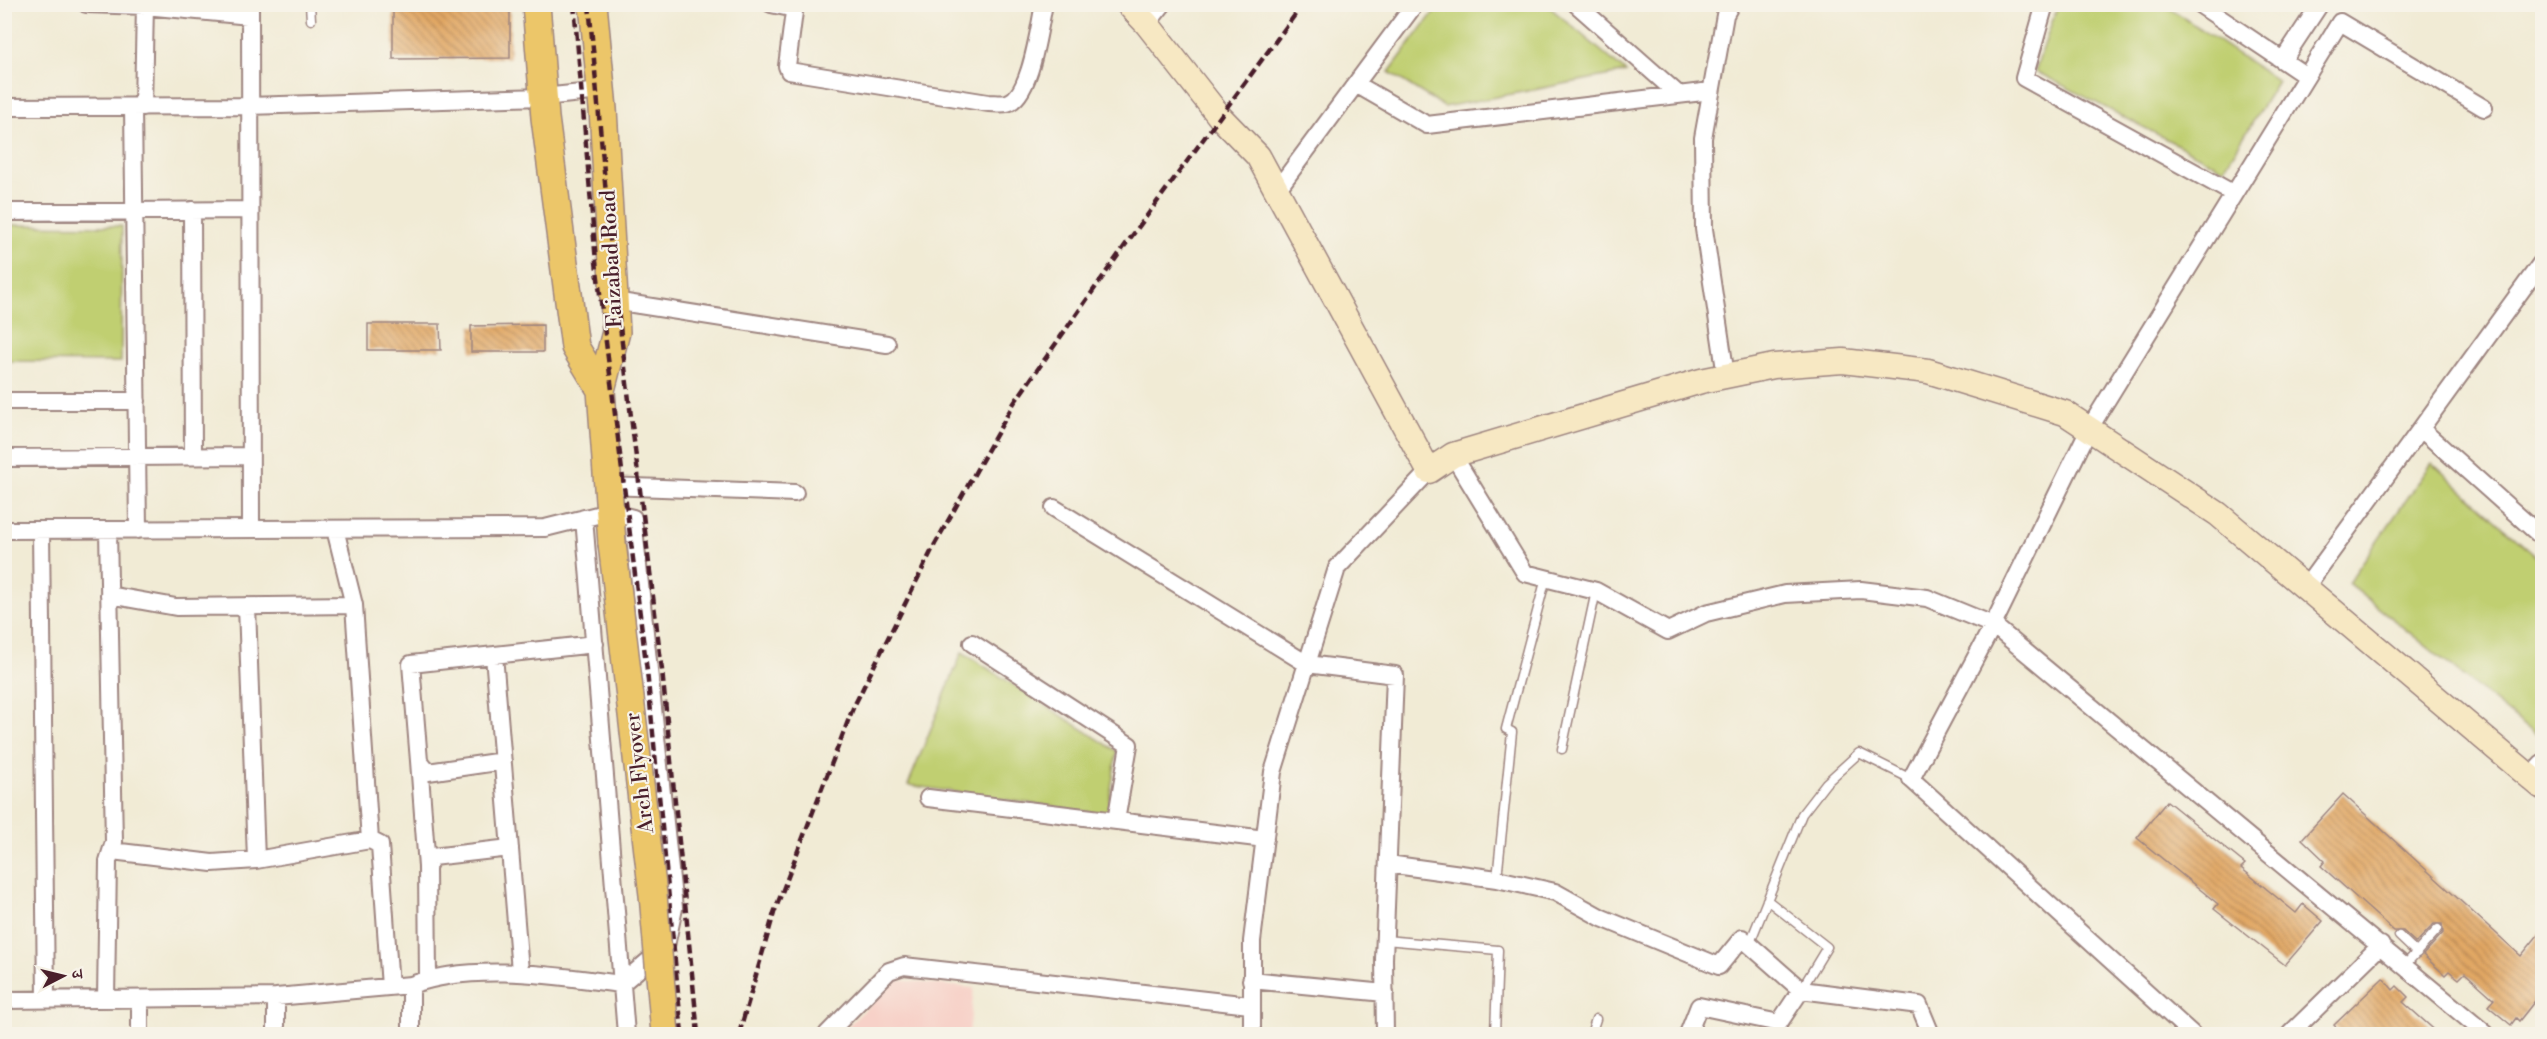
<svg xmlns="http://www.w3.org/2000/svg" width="2547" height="1039" viewBox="0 0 2547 1039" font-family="'Libre Bodoni','Noto Serif Devanagari',serif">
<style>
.built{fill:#f7d1c8}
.green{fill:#c0cf71;stroke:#85774e;stroke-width:1.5}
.building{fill:url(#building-back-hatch)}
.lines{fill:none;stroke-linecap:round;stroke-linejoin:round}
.lane-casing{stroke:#9e8580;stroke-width:11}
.street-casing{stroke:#9e8580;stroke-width:20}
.secondary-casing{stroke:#9e8580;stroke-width:27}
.primary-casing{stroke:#9e8580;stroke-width:30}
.lane{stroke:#fff;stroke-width:8}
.street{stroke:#fff;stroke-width:16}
.secondary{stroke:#f7e8c3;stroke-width:24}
.primary{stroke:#ecc669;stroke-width:27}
.rail{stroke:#4a1f2b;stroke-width:4.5;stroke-dasharray:9 4.5;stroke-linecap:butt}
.primary-bridge-casing{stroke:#9e8580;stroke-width:30;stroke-linecap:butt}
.primary-bridge{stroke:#ecc669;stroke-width:27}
.labels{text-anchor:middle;stroke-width:4.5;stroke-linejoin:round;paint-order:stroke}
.street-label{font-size:21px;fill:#4a1f2b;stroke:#f7f3e8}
</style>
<defs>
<pattern id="building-back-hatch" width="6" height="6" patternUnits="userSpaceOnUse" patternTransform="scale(1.5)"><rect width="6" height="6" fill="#e1a764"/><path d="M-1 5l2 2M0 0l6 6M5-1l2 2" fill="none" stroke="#b88753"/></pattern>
</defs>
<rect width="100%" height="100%" fill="#f7f3e8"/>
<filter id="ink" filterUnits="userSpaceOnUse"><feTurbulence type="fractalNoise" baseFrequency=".0167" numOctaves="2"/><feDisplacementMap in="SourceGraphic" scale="12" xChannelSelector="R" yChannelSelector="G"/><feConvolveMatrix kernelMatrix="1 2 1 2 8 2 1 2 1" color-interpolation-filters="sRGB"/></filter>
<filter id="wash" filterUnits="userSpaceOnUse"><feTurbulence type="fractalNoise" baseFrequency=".008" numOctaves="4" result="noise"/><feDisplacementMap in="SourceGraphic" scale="24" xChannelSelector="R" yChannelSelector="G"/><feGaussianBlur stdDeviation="1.35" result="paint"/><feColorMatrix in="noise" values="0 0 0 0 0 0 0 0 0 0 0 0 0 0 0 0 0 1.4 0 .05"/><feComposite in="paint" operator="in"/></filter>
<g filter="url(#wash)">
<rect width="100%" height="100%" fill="#f1ebd5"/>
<path class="built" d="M897,980L974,988L969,1034H839Z"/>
<path class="green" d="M1440,4L1547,5L1626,72L1444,107L1389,72Z
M2163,4L2278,81L2224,169L2035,71L2058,5Z
M5,225L122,226L121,362L5,361Z
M2432,463L2542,562V735L2540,738L2348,583Z
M962,652L1117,751L1107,815L908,785Z"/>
<g id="blocks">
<path class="building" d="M393,4H510V58L393,59Z
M368,324H440L441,350H368Z
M543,325V352H471V326Z
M2343,794L2521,956L2542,930V992L2519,1021L2516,1018L2511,1025L2488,1006L2494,999L2465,973L2459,979L2449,971L2445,975L2423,955L2443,933L2442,924H2434L2416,943L2403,931H2394L2321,866L2325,861L2302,839Z
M2167,801L2245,864L2241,868L2296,913L2303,904L2323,921L2285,965L2214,909L2218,904L2137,838Z
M2383,978L2393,990L2397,986L2408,997L2403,1002L2440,1035H2343L2334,1025Z"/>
</g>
</g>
<g filter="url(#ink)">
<use href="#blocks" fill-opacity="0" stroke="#9e8580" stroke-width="1.5"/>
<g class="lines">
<g class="lane-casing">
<path id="lane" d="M310,4L311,20
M1562,749L1596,591
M1497,879L1512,732L1506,729L1546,578
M1767,900L1827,947L1801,990
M2399,936L2417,953
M1385,940L1498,950L1495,1034
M1749,945L1802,814L1826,783L1859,753L1911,779
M2405,965L2438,929
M1591,1034L1596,1019"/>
</g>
<g class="street-casing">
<path id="street" d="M86,4L145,6L250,16
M250,4L251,529
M771,4L795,9
M795,4L787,66L789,71L988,103C994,103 1002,104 1007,103C1031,97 1039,27 1044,4
M1576,4L1679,95
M2045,4L2024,78L2234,194
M2199,4L2306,76
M1147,24L1163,4
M2283,60L2320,4
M1356,84L1427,125L1711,91
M4,107L248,106L543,97L601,91
M133,107L138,530
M143,107L145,4
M1277,190L1415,4
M192,210L193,456
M4,212L249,210
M614,301L887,344
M1726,376L1704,229L1703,138L1725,15L1731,4
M4,401H137
M2421,429L2542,537
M1453,455L1525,573L1596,591L1668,631L1706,613L1785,594L1861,590L1927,598L1993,625L2486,1034
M4,458L251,456
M607,486L795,493
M1054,508L1307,664L1395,675L1384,959L1385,1034
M584,518L626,1034
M335,529L354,605L370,840
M4,530L545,528L609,512L633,518L674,908L666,946L621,984C556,976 474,962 411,985L276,997L4,1000
M41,530L46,1000
M2305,588L2542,262
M109,595L176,607L354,605
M247,606L256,860
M972,643L1129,745L1116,821
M494,655L520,971
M419,761L427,867
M503,761L428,772L419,761L411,664L595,644
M2530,777L2542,764
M928,798L1265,839
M112,851L212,863L256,860L370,840L380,845L390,987
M1388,864L1497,879L1555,892L1602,918L1719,966L1742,938L1801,990L1919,1005L1931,1034
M428,979L427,867L432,857L510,848
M1251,980L1385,993
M411,985V1034
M276,997V1034
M106,999L108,861L114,842L108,530
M140,999V1034
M827,1034L889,971L904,966L1250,1005
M1252,1034V941L1273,772L1337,568L1429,471
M1688,1034L1699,1006L1779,1023L1801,990
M2192,1034L1911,779L1993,625L2089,429L2340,22L2484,108
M2290,1034L2381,945"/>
</g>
<g class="secondary-casing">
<path id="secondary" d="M1128,4L1147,24L1220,117L1258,156L1429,471L1453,455L1701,381L1774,366L1843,361L1928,371L2065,413L2218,514L2542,787"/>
</g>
<g class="primary-casing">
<path id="primary" d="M536,4L545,118L575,347L601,390
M593,4L603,109L616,332L601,390L612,543"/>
</g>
<use href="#lane" class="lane"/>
<use href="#street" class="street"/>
<use href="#secondary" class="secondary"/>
<use href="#primary" class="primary"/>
<path class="rail" d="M574,4L596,262L647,671L682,1034
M589,4L612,261L662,670L698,1034
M739,1034L774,913L853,708L935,544L1014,403L1126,244L1303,4"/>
<g class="primary-bridge-casing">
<path id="primary-bridge" d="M612,543L653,895L665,1034"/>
</g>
<use href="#primary-bridge" class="primary-bridge"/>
</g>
</g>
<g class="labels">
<g class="street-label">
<text transform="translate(611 259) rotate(-93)" y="7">Faizabad Road</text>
<text transform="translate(639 773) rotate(-97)" y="7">Arch Flyover</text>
</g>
</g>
<rect width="2547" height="1039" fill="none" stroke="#f7f3e8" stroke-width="24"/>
<g transform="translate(63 976) rotate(83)" stroke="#f7f3e8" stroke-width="4.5" paint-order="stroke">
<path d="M0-4.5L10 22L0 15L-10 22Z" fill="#4a1f2b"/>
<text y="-9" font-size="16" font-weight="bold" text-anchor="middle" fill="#4a1f2b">उ</text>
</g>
</svg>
